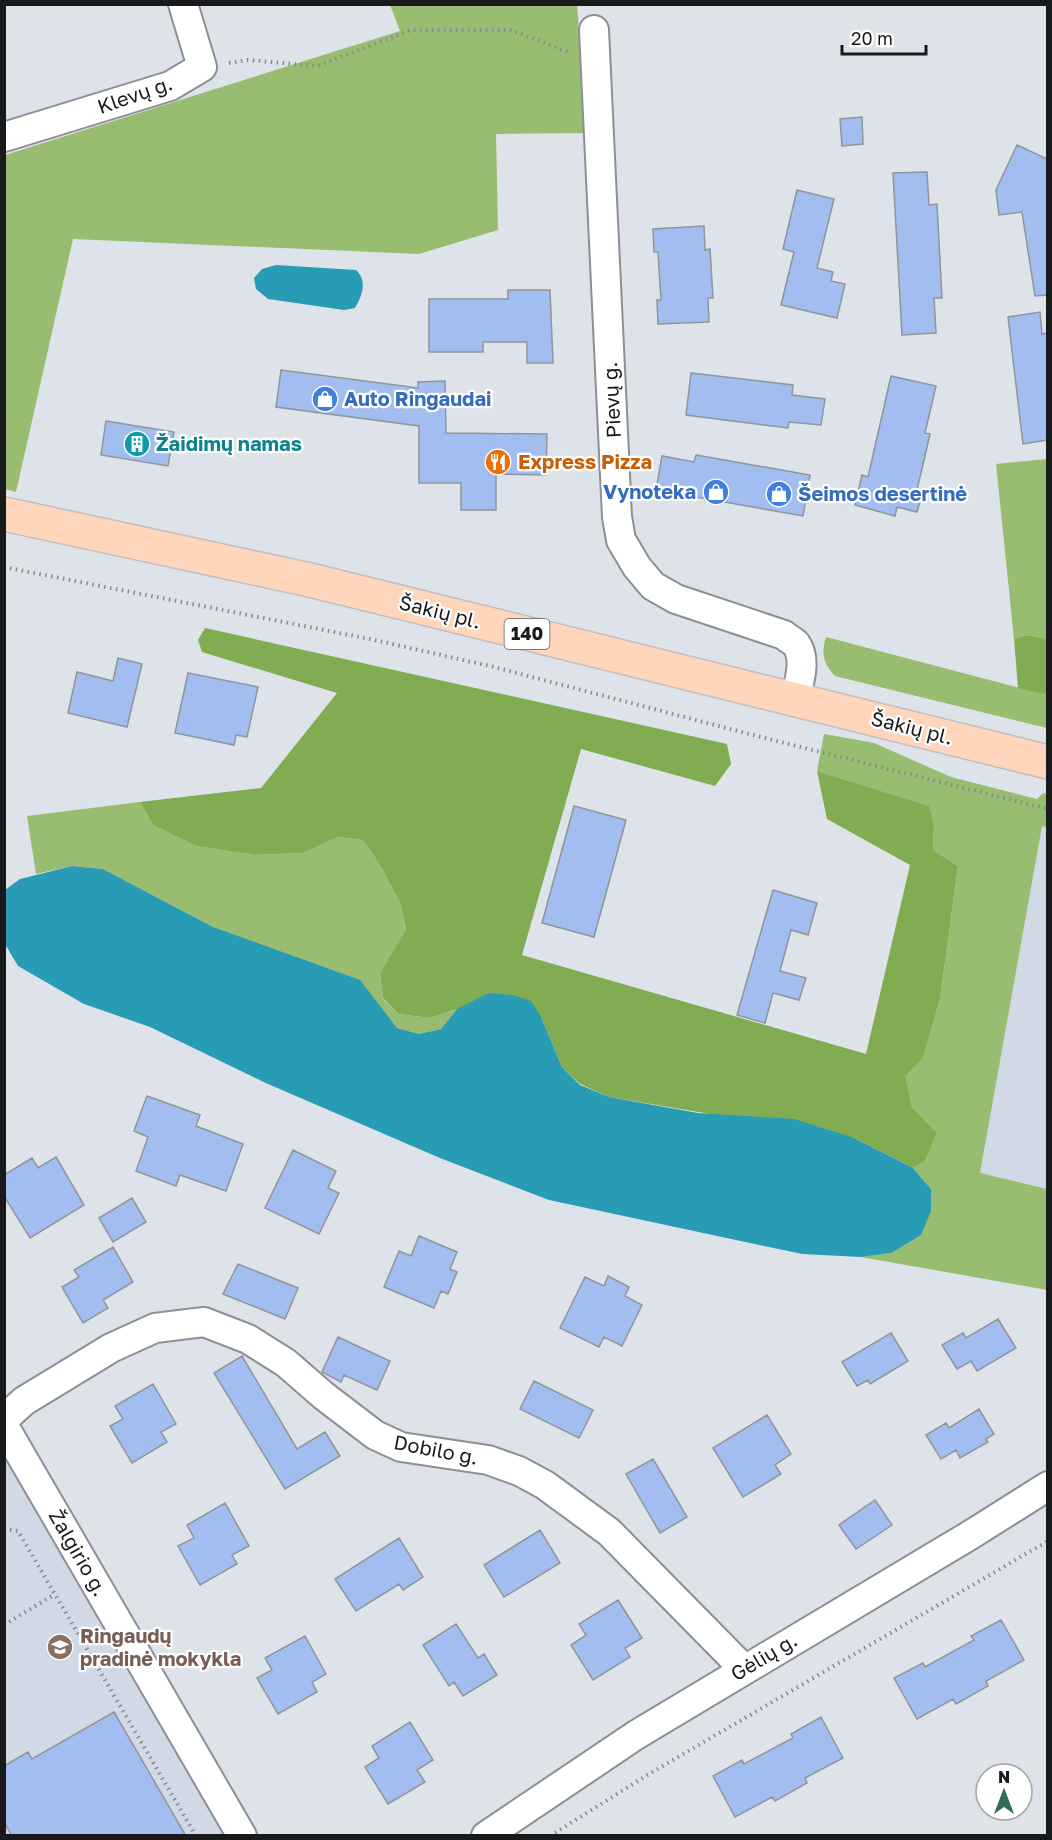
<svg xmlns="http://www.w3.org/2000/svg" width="1052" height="1840" viewBox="0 0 1052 1840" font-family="'Golos Text',sans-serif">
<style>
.built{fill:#d1d8e6}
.green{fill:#98bd70}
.forest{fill:#82ac51}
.water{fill:#289cb4}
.building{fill:#a2bef0;stroke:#91949a;stroke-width:1.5}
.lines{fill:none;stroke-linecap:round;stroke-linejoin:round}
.minor-casing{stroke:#8c9096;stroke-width:32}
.major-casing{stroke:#bebfbf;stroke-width:36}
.path{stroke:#868a8e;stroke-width:4;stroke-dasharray:1.5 4.5;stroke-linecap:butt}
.minor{stroke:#fff;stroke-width:28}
.major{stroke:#ffd5bb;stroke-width:33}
.labels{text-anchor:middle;stroke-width:4.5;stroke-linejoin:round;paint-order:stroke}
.shield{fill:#fff;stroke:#5d5e5f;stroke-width:1.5}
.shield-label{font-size:18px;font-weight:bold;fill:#17191b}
.street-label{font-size:20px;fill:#17191b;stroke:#fff}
.shop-label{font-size:20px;font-weight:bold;fill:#366cbe;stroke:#fff;text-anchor:start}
.culture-label{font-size:20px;font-weight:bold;fill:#0d838f;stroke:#fff;text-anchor:start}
.food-label{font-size:20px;font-weight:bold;fill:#c56008;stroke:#fff;text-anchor:start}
.education-label{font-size:20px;font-weight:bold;fill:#785e54;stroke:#fff;text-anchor:start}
</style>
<rect width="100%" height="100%" fill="#dee2e9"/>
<path class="built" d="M1042,825L1048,827L1047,1189L980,1173Z
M5,1459L226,1835H5Z"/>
<path class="green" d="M390,5H577L587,133L496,134L498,230L419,254L73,239L16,492L5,489V155L400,31Z
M1047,459V639L1027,635L1014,639L996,464Z
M826,637L1047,695V728L835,676C823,663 821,654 826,637Z
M824,734L874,743L951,777L1037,799L1043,793L1047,794V827L1042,826L980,1173L1047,1189V1290L861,1257L891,1253L931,1189L913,1168L925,1161L937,1133L912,1107L904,1076L923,1058L940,999L958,866L933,850L934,825L928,806L817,771Z
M140,802L153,825L196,846L255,855L303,853L338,837L363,840L380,865L400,903L406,931L380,973L383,999L398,1014L430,1018L457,1009L441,1029L419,1034L397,1028L381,1009L213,927L103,869L72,866L36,874L27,816Z"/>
<path class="forest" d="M205,628L727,744L731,764L715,786L581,749L522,955L866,1054L910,865L827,819L817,771L929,806L934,825L933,850L958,866L940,999L923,1058L905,1076L912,1107L937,1133L925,1161L913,1168L854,1138L609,1097L580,1084L562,1067L541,1017L457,1009L430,1018L398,1014L383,998L380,973L406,930L400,903L380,865L363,840L338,837L303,853L255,855L196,846L153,825L140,802L261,788L337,693L202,652L198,640Z
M1027,635L1047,639V695L1018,688L1014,639Z"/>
<path class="water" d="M276,265L356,270C368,281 362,296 355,308L344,310L268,299L256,289L254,278L262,269Z
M72,866L103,869L213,927L360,980L397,1028L419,1034L441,1029L457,1009L489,993L512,995L531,1001L541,1017L562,1067L580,1085L609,1097L698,1113L794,1119L854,1138L913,1168L931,1189V1211L921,1235L891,1253L861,1257L802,1254L549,1200L440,1158L268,1084L150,1027L84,1004L18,966L5,944V890L20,879Z"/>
<path class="building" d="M862,117L863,144L842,146L840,119Z
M1017,145L1047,159V295L1035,296L1022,212L999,215L996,190Z
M927,172L929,205L937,204L942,298H934L936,333L902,335L893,173Z
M797,190L834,199L817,268L833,272L831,281L845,284L837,318L781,305L794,252L783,249Z
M704,226L705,250L710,249L713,298H708L709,322L658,324L657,300H661L658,252H654L653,229Z
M508,290H550L553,363H527V342H483V352H429V299H508Z
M1040,312L1042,334L1047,333V440L1023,444L1008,317Z
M281,370L418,388V382L445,381L446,433L547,434L546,475L496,474V510H461V483H419V426L276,407Z
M691,373L793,385L792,395L825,399L821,425L789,422L788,428L686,415Z
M891,376L936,386L925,433L930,434L917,490L923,491L917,512L897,507L895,516L855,505L862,475L868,477Z
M106,421L174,432L168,466L101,455Z
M696,455L810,475L803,516L656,490L662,456L694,462Z
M118,658L142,664L127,727L68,713L77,672L113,681Z
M188,673L258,687L247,737L236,735L234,745L175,733Z
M574,806L626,820L594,937L542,923Z
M773,890L817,903L808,935L791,930L780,971L806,978L799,1000L773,993L765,1023L737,1015Z
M147,1096L200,1115L196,1126L243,1144L226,1191L180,1175L176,1186L136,1171L148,1137L134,1131Z
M293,1150L336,1171L328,1188L339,1193L319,1234L265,1208Z
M56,1157L84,1205L30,1238L4,1196V1175L32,1158L38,1168Z
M132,1198L146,1222L113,1242L99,1218Z
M419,1236L457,1252L450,1269L457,1272L448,1294L441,1291L434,1308L384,1287L399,1251L411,1256Z
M113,1247L133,1282L103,1300L108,1308L83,1323L62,1287L79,1277L74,1270Z
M238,1264L298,1288L285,1319L223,1294Z
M608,1276L629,1287L625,1296L642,1305L622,1346L604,1337L599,1347L560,1328L585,1277L604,1286Z
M998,1319L1016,1348L977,1371L971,1361L957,1369L942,1345L963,1333L966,1338Z
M891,1333L908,1361L870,1384L868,1380L857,1386L842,1362Z
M338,1337L390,1361L377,1390L344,1375L341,1382L322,1372Z
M242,1356L297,1449L325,1432L340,1456L285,1489L214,1373Z
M534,1381L593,1410L579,1438L520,1409Z
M153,1384L176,1424L161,1432L167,1442L132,1463L110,1426L123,1419L115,1406Z
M979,1409L994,1434L986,1439L988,1442L960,1458L956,1450L941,1459L926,1435L946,1423L949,1428Z
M767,1415L791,1454L775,1465L781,1474L743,1497L713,1448Z
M653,1459L687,1517L660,1533L626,1474Z
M875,1500L892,1525L856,1549L839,1525Z
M225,1503L249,1546L232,1555L237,1564L200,1585L178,1546L194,1538L187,1525Z
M540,1530L560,1563L504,1597L484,1565Z
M399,1538L423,1577L403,1590L399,1584L356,1611L335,1579Z
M618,1600L642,1638L625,1648L630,1657L593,1680L571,1645L586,1635L579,1624Z
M1001,1620L1024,1660L986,1681L988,1686L956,1704L953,1699L917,1719L894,1678L923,1663L925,1667L974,1640L971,1636Z
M456,1624L478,1658L484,1654L497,1675L463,1696L454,1682L449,1686L423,1645Z
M305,1636L326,1674L312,1682L317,1692L278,1714L257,1678L272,1670L265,1658Z
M114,1712L186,1836H12L4,1822V1766L28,1752L32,1759Z
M821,1717L843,1758L805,1778L807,1783L775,1801L772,1797L735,1817L713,1776L742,1760L744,1764L793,1738L791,1734Z
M410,1722L433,1760L417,1770L425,1782L388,1804L365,1767L379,1758L372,1746Z"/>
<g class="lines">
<g class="minor-casing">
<path id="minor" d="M594,30L617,517L621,540L637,567L653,586L676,599L784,635C787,638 793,641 796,644C807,659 799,683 795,699
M4,137L170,86L202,67L183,4
M4,1419L24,1401L111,1348L155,1328L204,1322L248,1339L286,1363L324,1396L375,1435L401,1447L488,1460L519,1471L545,1485L609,1532L744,1669
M4,1426L242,1836
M486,1836L636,1735L972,1534L1048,1486"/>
</g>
<g class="major-casing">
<path id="major" d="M4,514L310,580L1048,762"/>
</g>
<path class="path" d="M229,63L248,60L317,66L411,30H511L568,52
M4,567L370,639L494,667L749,734L1048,809
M4,1529L18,1531L196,1836
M4,1625L55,1594
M550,1836L649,1774L1048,1541"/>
<use href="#minor" class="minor"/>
<use href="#major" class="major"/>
</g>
<defs>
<g id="shop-disc" transform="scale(1.35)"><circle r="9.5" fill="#3f7fe0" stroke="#fff"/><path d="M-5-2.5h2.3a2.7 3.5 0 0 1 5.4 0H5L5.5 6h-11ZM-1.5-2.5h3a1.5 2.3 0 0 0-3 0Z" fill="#fff"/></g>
<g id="building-disc" transform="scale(1.35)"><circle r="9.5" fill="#0f9aa8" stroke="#fff"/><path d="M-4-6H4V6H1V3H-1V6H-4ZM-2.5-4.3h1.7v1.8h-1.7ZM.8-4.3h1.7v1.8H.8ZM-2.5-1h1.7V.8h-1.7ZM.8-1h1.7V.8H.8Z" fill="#fff"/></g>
<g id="restaurant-disc" transform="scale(1.35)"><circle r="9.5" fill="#e8710a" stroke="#fff"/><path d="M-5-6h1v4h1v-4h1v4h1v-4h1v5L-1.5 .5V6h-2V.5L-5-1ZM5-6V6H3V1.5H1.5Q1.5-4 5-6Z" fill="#fff"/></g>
<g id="school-disc" transform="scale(1.35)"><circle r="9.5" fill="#8d6e63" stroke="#fff"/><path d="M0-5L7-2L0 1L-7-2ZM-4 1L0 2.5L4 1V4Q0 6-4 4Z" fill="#fff"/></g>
</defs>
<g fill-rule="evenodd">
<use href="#shop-disc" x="325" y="399"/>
<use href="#building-disc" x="137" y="444"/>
<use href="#restaurant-disc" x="498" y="462"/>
<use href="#shop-disc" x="716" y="492"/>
<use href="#shop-disc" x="779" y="494"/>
<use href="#school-disc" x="60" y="1647"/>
</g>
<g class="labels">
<rect class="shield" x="504.5" y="619" width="45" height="30" rx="4.5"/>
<g class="shield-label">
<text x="527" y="640">140</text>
</g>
<g class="street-label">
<text transform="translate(135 95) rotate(-19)" y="7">Klevų g.</text>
<text transform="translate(612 400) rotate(-93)" y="7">Pievų g.</text>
<text transform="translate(440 612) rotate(14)" y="7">Šakių pl.</text>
<text transform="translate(912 728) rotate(14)" y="7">Šakių pl.</text>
<text transform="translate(436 1450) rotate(11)" y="7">Dobilo g.</text>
<text transform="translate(78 1553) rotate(60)" y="7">Žalgirio g.</text>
<text transform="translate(764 1657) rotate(-31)" y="7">Gėlių g.</text>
</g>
<g class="shop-label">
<text x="344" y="406">Auto Ringaudai</text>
<text x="696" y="499" text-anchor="end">Vynoteka</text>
<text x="798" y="501">Šeimos desertinė</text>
</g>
<g class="culture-label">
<text x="156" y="451">Žaidimų namas</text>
</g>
<g class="food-label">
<text x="518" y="469">Express Pizza</text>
</g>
<g class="education-label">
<text x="80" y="1643">Ringaudų<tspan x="80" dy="23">pradinė mokykla</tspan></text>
</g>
</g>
<rect width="1052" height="1840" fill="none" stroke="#17191b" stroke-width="12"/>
<g transform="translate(1004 1792)"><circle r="28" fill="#ffffff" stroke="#a2a3a4" stroke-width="1.5"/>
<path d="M0-4.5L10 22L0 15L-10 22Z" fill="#306c56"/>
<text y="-9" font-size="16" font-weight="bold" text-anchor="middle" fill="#17191b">N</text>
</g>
<path d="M842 45v9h84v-9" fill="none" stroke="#17191b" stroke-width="3"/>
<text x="851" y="45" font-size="18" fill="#17191b" stroke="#ffffff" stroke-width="4.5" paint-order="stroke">20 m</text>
</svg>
